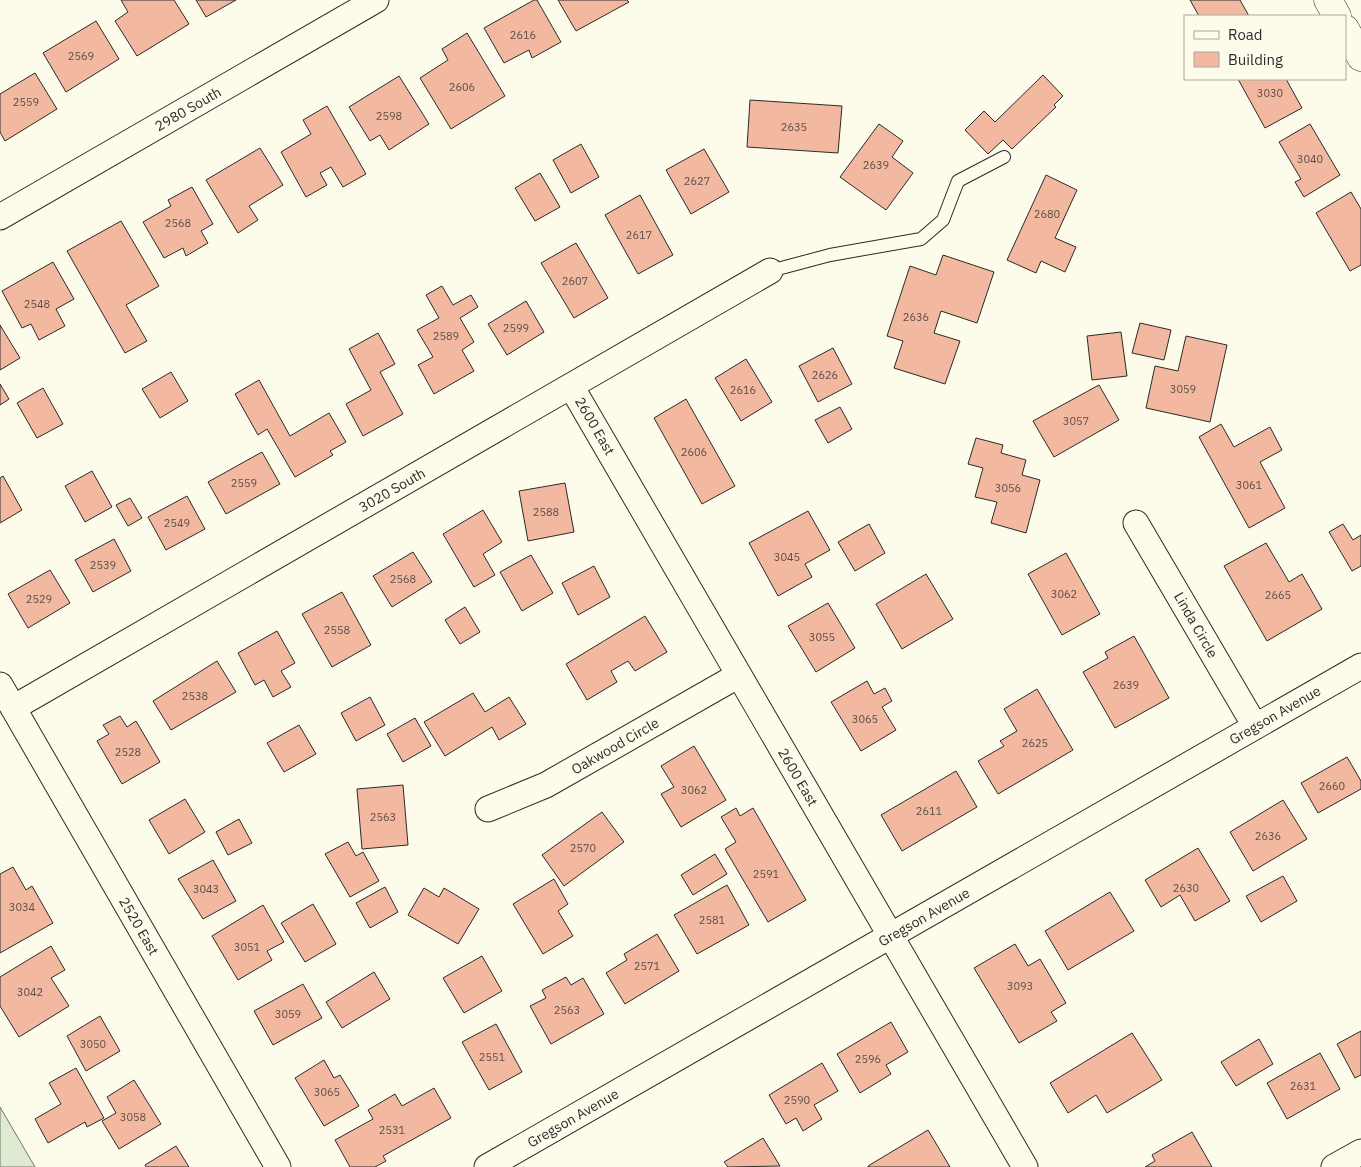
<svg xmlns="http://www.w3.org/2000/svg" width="1361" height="1167" viewBox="0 0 1361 1167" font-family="'IBM Plex Sans',sans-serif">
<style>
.green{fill:#deebd1;stroke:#74746e}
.building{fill:#f2b8a0;stroke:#2b2b2b}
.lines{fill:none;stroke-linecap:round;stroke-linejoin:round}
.service-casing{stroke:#2b2b2b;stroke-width:14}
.minor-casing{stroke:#2b2b2b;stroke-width:27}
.tertiary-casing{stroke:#2b2b2b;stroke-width:29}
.service{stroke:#fdfbea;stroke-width:12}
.minor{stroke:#fdfbea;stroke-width:25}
.tertiary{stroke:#fdfbea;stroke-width:28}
.labels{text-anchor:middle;stroke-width:4;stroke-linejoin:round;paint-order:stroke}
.number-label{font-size:11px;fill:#5d4e48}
.street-label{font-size:14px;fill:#2b2b2b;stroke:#fdfbea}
</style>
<rect width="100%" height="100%" fill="#fdfbea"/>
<path class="green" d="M0,1107L35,1167H0Z"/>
<path class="building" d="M121,0H174L189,24L137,56L115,21L128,12Z
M196,0H236L206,17Z
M534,0H537L561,42L532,58L529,50L504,63L484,28Z
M558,0H627L629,2L576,31Z
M1190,0H1240L1249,16H1199Z
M96,21L119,59L66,92L43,53Z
M467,33L505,96L451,129L420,78L448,60L442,49Z
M35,73L57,109L5,141L0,132V94Z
M1043,75L1063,96L1054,105L1056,107L1012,149L1003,140L988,154L965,130L984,111L995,122Z
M399,76L429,124L389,150L380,135L370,141L349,107Z
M1238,79H1286L1302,108L1265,128Z
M750,100L842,106L838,153L747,147Z
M327,106L366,174L343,187L331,167L320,173L327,185L306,197L281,152L311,134L303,120Z
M879,124L903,141L892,157L913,173L886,210L840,177Z
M1310,124L1340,175L1304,197L1295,182L1301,179L1279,142Z
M581,144L599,177L571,193L553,160Z
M260,148L283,185L249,206L258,220L238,233L206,180Z
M704,149L729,192L691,214L666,170Z
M540,173L560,207L535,221L515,188Z
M1046,175L1077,190L1055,238L1076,247L1065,272L1041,261L1036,273L1007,260Z
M192,187L213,224L201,231L208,243L186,256L183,248L164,258L143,222L171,206L168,200Z
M1351,192L1361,209V265L1350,271L1316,213Z
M640,195L673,255L638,274L605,215Z
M121,221L159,286L126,305L147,341L125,353L67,251Z
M576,243L608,298L574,318L541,263Z
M943,255L994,272L977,323L941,311L934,333L960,341L945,384L894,368L903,341L887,336L910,266L936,275Z
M53,262L74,299L56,309L65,326L39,340L31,324L22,328L2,291Z
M442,286L453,305L471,295L478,307L460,318L474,342L462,350L474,371L434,394L418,365L433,357L417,330L439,318L426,295Z
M526,301L544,332L507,355L488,324Z
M1140,323L1171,330L1164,360L1132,353Z
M0,325L20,358L0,370Z
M1121,332L1127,376L1092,380L1087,336Z
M378,333L395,364L380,372L403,414L363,436L346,404L371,390L349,349Z
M1186,336L1227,345L1210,422L1146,408L1155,366L1178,371Z
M833,348L852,384L818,402L799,366Z
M746,359L772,402L741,421L715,378Z
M171,372L188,401L160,418L142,389Z
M259,380L290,436L329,413L346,442L330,451L333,455L295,477L267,429L258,435L235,394Z
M0,384L9,399L0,405Z
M1099,385L1119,420L1054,457L1033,421Z
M43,388L63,424L37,438L17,403Z
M686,399L735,486L702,504L654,418Z
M840,407L852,429L828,443L815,420Z
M1221,424L1234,447L1270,427L1282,450L1260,462L1285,508L1249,528L1199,437Z
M976,438L1003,445L1001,453L1026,460L1022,475L1040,480L1026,533L991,523L997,502L975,497L983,468L968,464Z
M262,452L280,484L226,514L208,482Z
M92,471L112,507L85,522L65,486Z
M3,476L22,510L0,523V478Z
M565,483L574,532L528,541L519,491Z
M187,496L205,529L166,550L148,517Z
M130,498L142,518L128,526L116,505Z
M483,510L502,542L483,554L495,575L474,587L443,534Z
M808,511L830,550L805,564L812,577L778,596L749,543Z
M869,524L885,553L855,571L838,542Z
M1343,524L1353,540L1361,535V566L1352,571L1329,532Z
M114,539L131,571L93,592L75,560Z
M1266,543L1289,582L1302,574L1322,609L1267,641L1224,566Z
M413,552L432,582L392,607L373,576Z
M1066,553L1100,614L1062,635L1028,574Z
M531,555L553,593L522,611L500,572Z
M594,566L610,597L578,615L562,583Z
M50,570L70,603L28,628L8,594Z
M926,574L953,619L902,649L876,604Z
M342,592L371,645L332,667L302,614Z
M828,603L855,648L816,672L788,626Z
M465,607L480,632L460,644L445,620Z
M645,616L667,652L635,671L628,661L611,671L617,682L587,700L566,664Z
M277,631L295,663L281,671L291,687L273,697L264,680L255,685L238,653Z
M1134,636L1169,698L1115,728L1083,672L1108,658L1105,652Z
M217,661L236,692L171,730L153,701Z
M867,681L874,694L885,688L892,701L882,707L896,730L861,751L831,702Z
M1037,689L1073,750L998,794L978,761L1004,746L1000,741L1017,731L1004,709Z
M473,693L485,712L509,697L526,724L499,740L492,727L445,756L424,722Z
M370,697L385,725L356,741L341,713Z
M120,716L127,727L136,721L160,762L122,784L97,741L109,734L103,725Z
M415,718L431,746L403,762L387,734Z
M299,725L316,754L284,772L267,743Z
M694,746L726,800L681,827L661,794L674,787L661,766Z
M1347,757L1361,781V789L1318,813L1301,783Z
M956,771L977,807L902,851L881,815Z
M403,785L408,845L362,849L357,789Z
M185,799L205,832L169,854L149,820Z
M1283,800L1307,839L1253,871L1230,832Z
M736,808L740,816L753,808L806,900L768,922L725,849L736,842L721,817Z
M602,812L624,842L564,886L542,855Z
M239,819L252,843L228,855L216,832Z
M348,842L356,856L363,852L379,881L350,897L325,854Z
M1198,848L1230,901L1195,921L1180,895L1161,907L1145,880Z
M715,854L727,874L693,895L681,875Z
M213,860L236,901L203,919L178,879Z
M13,867L26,890L32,886L53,923L0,953V874Z
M1283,876L1297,901L1261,922L1246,896Z
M554,879L568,904L558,911L573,936L543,954L513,904Z
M727,885L749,925L697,954L674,915Z
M385,887L398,912L370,928L356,903Z
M424,888L439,897L444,888L479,909L458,944L408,915Z
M1110,892L1134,931L1068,970L1045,931Z
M313,904L336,944L305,962L281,923Z
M263,905L284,942L267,951L272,960L238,980L212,936Z
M657,934L679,971L625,1004L606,973L627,960L624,954Z
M1015,944L1028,966L1040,959L1066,1003L1051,1012L1057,1021L1019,1043L974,968Z
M51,946L65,970L51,978L69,1006L19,1037L0,1006V977Z
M482,956L502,991L464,1013L443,978Z
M374,972L390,999L342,1028L326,1002Z
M566,977L571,985L583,978L604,1014L551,1044L530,1006L546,998L542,990Z
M303,984L322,1018L273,1045L254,1011Z
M100,1016L120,1051L86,1071L67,1036Z
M891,1022L908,1052L886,1065L891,1074L860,1093L837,1054Z
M496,1024L522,1072L489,1090L462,1042Z
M1361,1031V1075L1355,1078L1337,1044Z
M1132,1033L1162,1080L1107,1113L1096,1095L1068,1113L1050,1083Z
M1259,1039L1273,1064L1236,1086L1221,1062Z
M1320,1053L1340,1089L1287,1119L1267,1083Z
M324,1060L334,1078L340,1075L359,1106L324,1126L295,1078Z
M822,1063L838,1091L814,1105L822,1119L803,1131L796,1118L786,1124L769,1095Z
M76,1068L104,1118L87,1127L85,1122L48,1143L35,1119L61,1104L49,1083Z
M134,1080L161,1124L119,1149L102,1121L116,1113L107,1097Z
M434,1088L451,1118L383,1156L386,1161L375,1167H350L335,1140L373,1119L368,1110L395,1094L402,1106Z
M928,1130L950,1167H868V1166Z
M1192,1132L1212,1167H1145L1155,1161L1152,1155Z
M763,1138L780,1166L728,1167L724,1162Z
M176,1146L189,1167H146L145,1165Z"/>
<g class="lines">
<g class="service-casing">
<path id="service" d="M770,271L830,255L921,239L943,220L958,181L1004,157"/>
</g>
<g class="minor-casing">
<path id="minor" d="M0,217L376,0
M571,386L1025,1167
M1136,523L1255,726
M0,685L278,1167
M13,708L770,271
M488,809L546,785L739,675
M487,1167L1361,666
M1334,1167L1361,1152"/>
</g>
<g class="tertiary-casing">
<path id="tertiary" d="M1328,0L1337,16
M1345,29L1361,57"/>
</g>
<use href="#service" class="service"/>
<use href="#minor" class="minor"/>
<use href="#tertiary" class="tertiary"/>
</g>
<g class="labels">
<g class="number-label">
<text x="523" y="39">2616</text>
<text x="81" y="60">2569</text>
<text x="462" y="91">2606</text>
<text x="1270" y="97">3030</text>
<text x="26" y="106">2559</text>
<text x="389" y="120">2598</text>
<text x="794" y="131">2635</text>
<text x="1310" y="163">3040</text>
<text x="876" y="169">2639</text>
<text x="697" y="185">2627</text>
<text x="1047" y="218">2680</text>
<text x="178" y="227">2568</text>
<text x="639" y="239">2617</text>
<text x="575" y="285">2607</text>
<text x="37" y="308">2548</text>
<text x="916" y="321">2636</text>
<text x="516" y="332">2599</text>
<text x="446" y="340">2589</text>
<text x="825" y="379">2626</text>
<text x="1183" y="393">3059</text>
<text x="743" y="394">2616</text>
<text x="1076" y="425">3057</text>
<text x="694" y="456">2606</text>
<text x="244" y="487">2559</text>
<text x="1249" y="489">3061</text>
<text x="1008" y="492">3056</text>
<text x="546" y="516">2588</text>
<text x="177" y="527">2549</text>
<text x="787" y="561">3045</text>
<text x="103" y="569">2539</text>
<text x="403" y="583">2568</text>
<text x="1064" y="598">3062</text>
<text x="1278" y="599">2665</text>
<text x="39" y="603">2529</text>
<text x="337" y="634">2558</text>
<text x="822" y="641">3055</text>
<text x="1126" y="689">2639</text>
<text x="195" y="700">2538</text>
<text x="865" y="723">3065</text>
<text x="1035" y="747">2625</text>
<text x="128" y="756">2528</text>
<text x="1332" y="790">2660</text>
<text x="694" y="794">3062</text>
<text x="929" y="815">2611</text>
<text x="383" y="821">2563</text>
<text x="1268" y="840">2636</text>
<text x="583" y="852">2570</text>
<text x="766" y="878">2591</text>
<text x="1186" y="892">2630</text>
<text x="206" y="893">3043</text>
<text x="22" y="911">3034</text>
<text x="712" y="924">2581</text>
<text x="247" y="951">3051</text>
<text x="647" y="970">2571</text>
<text x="1020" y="990">3093</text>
<text x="30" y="996">3042</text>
<text x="567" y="1014">2563</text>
<text x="288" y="1018">3059</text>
<text x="93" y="1048">3050</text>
<text x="492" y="1061">2551</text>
<text x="868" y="1063">2596</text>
<text x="1303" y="1090">2631</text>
<text x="327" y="1096">3065</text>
<text x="797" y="1104">2590</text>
<text x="133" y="1121">3058</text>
<text x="392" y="1134">2531</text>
</g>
<g class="street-label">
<text transform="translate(188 109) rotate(-30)" y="5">2980 South</text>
<text transform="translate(595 426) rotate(60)" y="5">2600 East</text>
<text transform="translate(392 490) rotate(-30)" y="5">3020 South</text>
<text transform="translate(1196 625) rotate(60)" y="5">Linda Circle</text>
<text transform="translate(1275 715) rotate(-30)" y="5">Gregson Avenue</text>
<text transform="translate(615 746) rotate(-30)" y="5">Oakwood Circle</text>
<text transform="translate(798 777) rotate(60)" y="5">2600 East</text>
<text transform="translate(924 917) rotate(-30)" y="5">Gregson Avenue</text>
<text transform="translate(139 926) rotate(60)" y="5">2520 East</text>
<text transform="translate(573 1118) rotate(-30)" y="5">Gregson Avenue</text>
</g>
</g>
<rect x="1184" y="15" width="162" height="65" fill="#fdfbea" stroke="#a9a89e"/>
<rect x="1194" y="31" width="25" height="8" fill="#fdfbea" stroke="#a9a89e"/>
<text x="1228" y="40" font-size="15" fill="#2b2b2b">Road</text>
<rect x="1194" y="52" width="25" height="15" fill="#f2b8a0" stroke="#a9a89e"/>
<text x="1228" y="65" font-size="15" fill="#2b2b2b">Building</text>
</svg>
